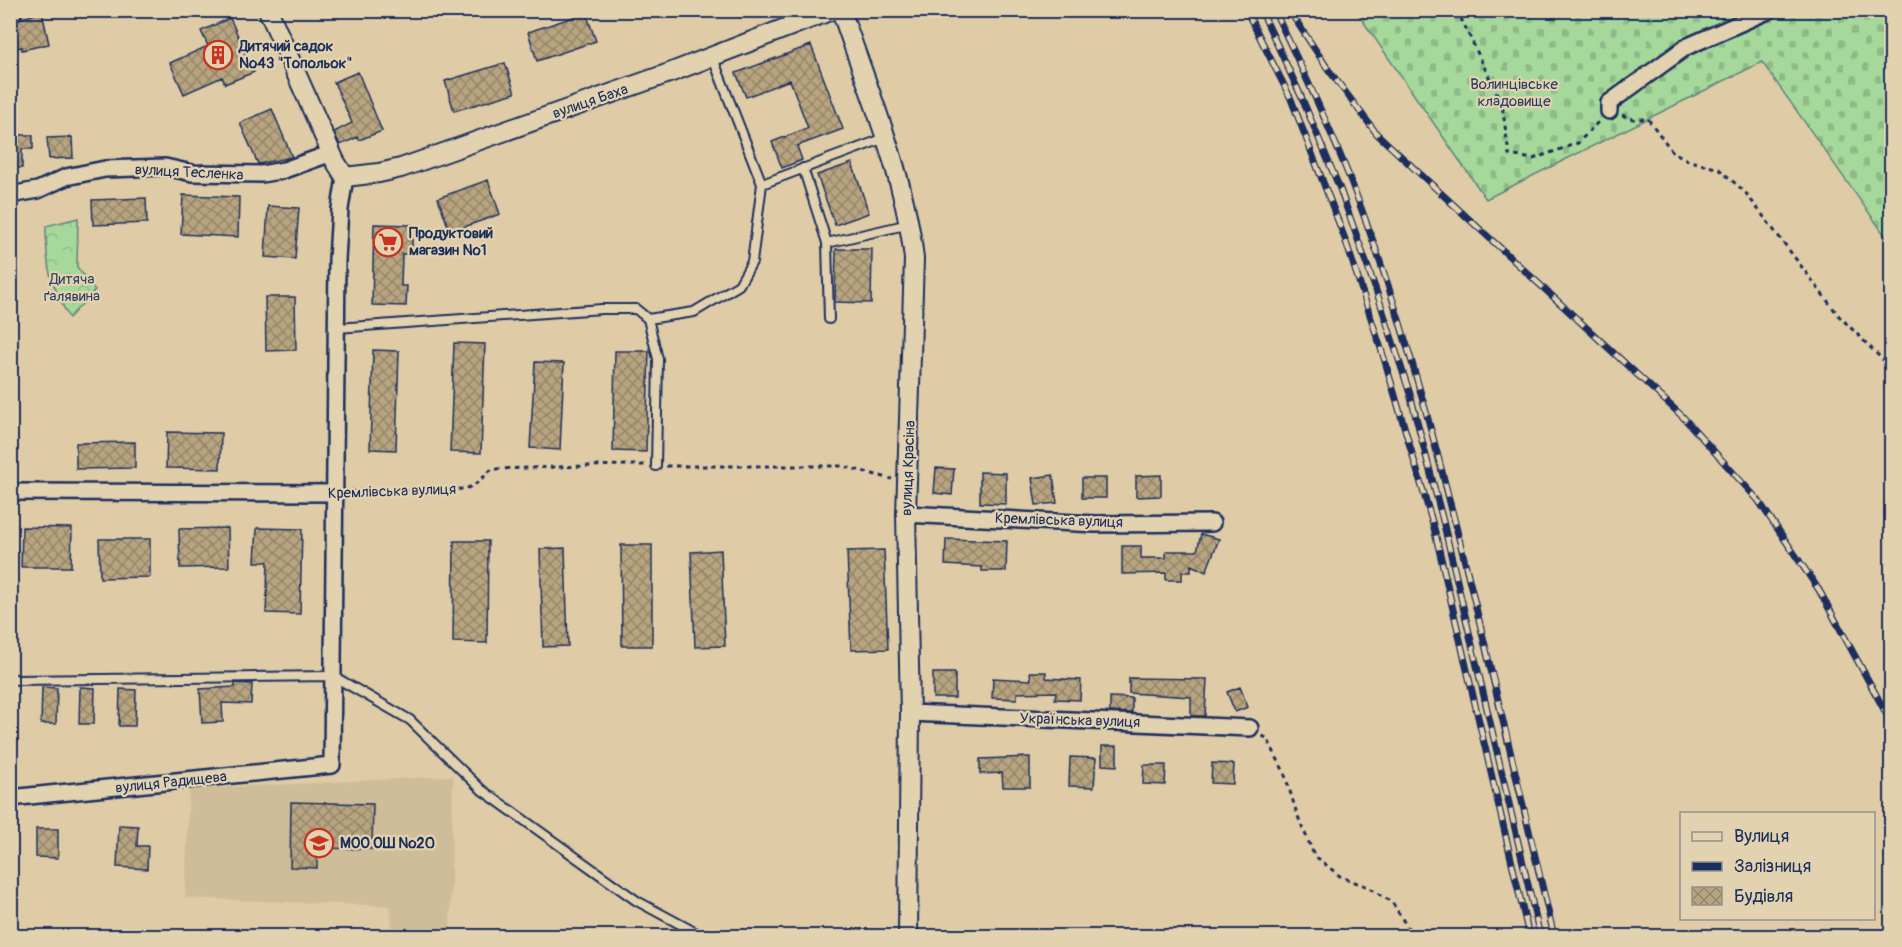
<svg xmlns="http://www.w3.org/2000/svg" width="1902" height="947" viewBox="0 0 1902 947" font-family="Pangolin,sans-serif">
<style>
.built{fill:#cfbd99}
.cemetery{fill:url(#cemetery-stones);stroke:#60847c;stroke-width:1.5}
.park{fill:url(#park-crowns);stroke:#60847c;stroke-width:1.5}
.building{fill:url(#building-cross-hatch);stroke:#1b2f5e;stroke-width:1.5}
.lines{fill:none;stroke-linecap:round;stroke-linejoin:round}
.service-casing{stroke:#1b2f5e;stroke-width:12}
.minor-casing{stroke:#1b2f5e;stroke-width:20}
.tertiary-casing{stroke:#1b2f5e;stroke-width:22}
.path{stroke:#1b2f5e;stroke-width:3;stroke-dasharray:4.5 4.5;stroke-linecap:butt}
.service{stroke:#e3d2af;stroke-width:8}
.minor{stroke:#e3d2af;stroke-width:15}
.tertiary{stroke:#e3d2af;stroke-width:18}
.rail-casing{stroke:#1b2f5e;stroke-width:7}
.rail{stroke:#e3d2af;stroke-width:4.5;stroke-dasharray:14;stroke-linecap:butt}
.labels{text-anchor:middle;stroke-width:4.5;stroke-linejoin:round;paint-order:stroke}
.poi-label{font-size:15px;font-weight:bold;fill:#1b2f5e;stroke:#e3d2af;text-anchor:start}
.park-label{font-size:15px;fill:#294064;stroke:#e3d2af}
.street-label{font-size:15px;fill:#1b2f5e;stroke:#e3d2af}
</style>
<defs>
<pattern id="cemetery-stones" width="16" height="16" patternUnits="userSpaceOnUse" patternTransform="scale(1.5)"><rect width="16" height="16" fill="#a5d89a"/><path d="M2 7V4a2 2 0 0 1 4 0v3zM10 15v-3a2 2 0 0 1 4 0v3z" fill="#8dba87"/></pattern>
<pattern id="park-crowns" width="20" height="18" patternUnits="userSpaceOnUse" patternTransform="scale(1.5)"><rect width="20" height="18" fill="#a5d89a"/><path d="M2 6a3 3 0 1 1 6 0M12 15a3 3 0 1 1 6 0" fill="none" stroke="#8dba87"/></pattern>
<pattern id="building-cross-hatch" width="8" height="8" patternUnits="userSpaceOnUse" patternTransform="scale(1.5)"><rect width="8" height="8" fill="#b8a47f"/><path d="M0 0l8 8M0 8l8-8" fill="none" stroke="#95866b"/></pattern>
</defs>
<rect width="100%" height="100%" fill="#dfcca6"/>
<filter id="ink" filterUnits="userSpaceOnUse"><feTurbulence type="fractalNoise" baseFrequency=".0167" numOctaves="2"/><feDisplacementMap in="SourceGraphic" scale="12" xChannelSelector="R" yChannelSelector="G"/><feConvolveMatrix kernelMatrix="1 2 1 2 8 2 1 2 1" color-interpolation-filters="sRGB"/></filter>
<g filter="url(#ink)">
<path class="built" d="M453,776L450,936H393L390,906L185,898L189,789Z"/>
<path class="cemetery" d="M1356,11H1891V244L1762,62L1486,199Z"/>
<path class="park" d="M78,218L77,267L95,290L69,318C49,279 46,269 46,226Z"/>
<path class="building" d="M42,12L49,44L22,50V47L10,49V27L17,26L15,20Z
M586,13L596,41L537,61L528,32Z
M230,18L254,72L225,84L222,77L184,94L170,63L208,46L201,31Z
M811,45L843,129L797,146L802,160L782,168L772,142L808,128L790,80L746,97L736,73Z
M505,63L515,93L454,111L445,81Z
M358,72L382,131L359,140L358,137L340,145L334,132L352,123L334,82Z
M272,109L292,157L258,164L240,123Z
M10,135H33V149H22V168L10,167Z
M72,137L73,158L49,159L47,138Z
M852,163L869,213L835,225L817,175Z
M488,180L500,214L450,232L438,198Z
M183,195L239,197L238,237L181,234Z
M146,198L147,223L93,225L92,200Z
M268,206L299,208L295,259L265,257Z
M374,224L412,225V254H402L401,286H407L406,306L372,305Z
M836,249H872L871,303L835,302Z
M265,297H295L296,350L266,351Z
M454,343L485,344L481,453L450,452Z
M373,350L399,351L396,450L370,449Z
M615,351H649L646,452L613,451Z
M535,362L564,363L560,450L530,448Z
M167,432L221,433L220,469L166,468Z
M135,442V468L76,469V443Z
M936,468L954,469L952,495L934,493Z
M980,472L1006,473V504L980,503Z
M1053,475L1057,503L1036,505L1032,478Z
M1161,475V496L1136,497V476Z
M1082,478H1106V498H1082Z
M22,527L72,528L71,567H21Z
M228,528L229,567L180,568L179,529Z
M257,528L302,529L300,614L266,613L268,562H255Z
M1201,534L1219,539L1206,572L1191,565V572H1182V580H1166V573L1122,574V546H1141V558H1166V551H1197Z
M99,539H150V577L100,578Z
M946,539L1007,541L1006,571H982V567L945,565Z
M454,541H488L487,643L453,642Z
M621,545H652V646H622Z
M565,548L568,646L543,647L540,549Z
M721,550L725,646L695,647L691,552Z
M884,550L888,649L851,650L847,551Z
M1030,672H1046V678L1081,680L1080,700L1055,699L1056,692L1017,693V699L992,698L993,678L1031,680Z
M933,673H955V698H933Z
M1129,678L1207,679L1205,716H1191V697L1129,693Z
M235,683L252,684L251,704L222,703L223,722L202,723L200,689L235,687Z
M42,687L57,688L56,724H41Z
M80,687L95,688L94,724H79Z
M1240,687L1248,707L1235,712L1227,692Z
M120,689L136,690L135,726H119Z
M1110,697L1132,698V713L1110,712Z
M1102,746H1117V766L1102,765Z
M1030,757V787H1003L1002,773L980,774V759Z
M1070,757L1096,758L1094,787L1069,786Z
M1212,763L1234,764L1233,784L1211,783Z
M1144,765H1166L1165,785L1143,784Z
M291,802L373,804L372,849L317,848V868L290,867Z
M119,825L138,826L137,846H148L147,869L117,867Z
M36,829H58V858L36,857Z"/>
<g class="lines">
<g class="service-casing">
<path id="service" d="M712,56L762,184L885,138
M803,168L827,243L909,224
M827,243L829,319
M648,319L694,312L739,285L752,262L762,184
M337,328L602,309H636L648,319L658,359L656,466
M10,677L17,680L333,676L410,720L482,790L637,901L702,936"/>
</g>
<g class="minor-casing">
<path id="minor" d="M10,11L15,10
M1609,111V103L1686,47L1770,10
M10,195L38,190L66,177L105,169L165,167L192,173L262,174L284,170L332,153
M10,492L336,493
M906,514L1095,524L1212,523
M910,713L1250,728
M10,798L332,765L337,260L340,209L345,177"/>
</g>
<g class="tertiary-casing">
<path id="tertiary" d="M268,10L335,161L345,177L379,173L401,168L672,72L832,10
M841,10C868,90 905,175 914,259L906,514L910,713L908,936"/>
</g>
<path class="path" d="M1457,10L1502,104L1509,155L1533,159L1578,143L1599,121
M1622,115L1633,119H1648L1672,151L1687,160L1719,169L1745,192L1839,316L1892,369
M666,466H842L892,479
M350,491H398L466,489L477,483L492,469C543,468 594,465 645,465
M1262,736L1267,738L1284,772L1297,814L1314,855L1341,877L1366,886L1392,902L1409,930L1410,936"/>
<use href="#service" class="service"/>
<use href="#minor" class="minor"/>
<use href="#tertiary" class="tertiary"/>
<g class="rail-casing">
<path id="rail" d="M1246,10L1291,99L1345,239L1384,358L1434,528L1529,936
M1261,10L1301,96L1340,189L1378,296L1410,394L1444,525L1540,936
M1274,10C1302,68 1329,125 1352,184C1407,326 1444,475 1480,624C1505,728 1530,832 1554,936
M1289,10L1328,69L1377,134L1682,416L1758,500L1819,590L1892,724"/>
</g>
<use href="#rail" class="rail"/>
</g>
</g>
<defs>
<g id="building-ring" transform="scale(1.5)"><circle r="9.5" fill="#e3d2af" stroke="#c8321e" stroke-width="1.5"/><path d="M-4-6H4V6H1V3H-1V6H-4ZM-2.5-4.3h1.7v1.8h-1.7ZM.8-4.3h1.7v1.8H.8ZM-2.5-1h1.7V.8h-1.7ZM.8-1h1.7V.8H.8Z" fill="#c8321e"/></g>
<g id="supermarket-ring" transform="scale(1.5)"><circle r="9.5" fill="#e3d2af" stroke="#c8321e" stroke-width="1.5"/><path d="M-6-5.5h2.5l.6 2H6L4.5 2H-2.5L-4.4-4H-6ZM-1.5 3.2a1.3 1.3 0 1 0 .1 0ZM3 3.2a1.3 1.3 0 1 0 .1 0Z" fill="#c8321e"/></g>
<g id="school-ring" transform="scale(1.5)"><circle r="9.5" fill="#e3d2af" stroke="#c8321e" stroke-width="1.5"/><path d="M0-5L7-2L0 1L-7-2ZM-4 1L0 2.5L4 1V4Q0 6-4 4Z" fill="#c8321e"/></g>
</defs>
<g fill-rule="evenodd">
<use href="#building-ring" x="218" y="55"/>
<use href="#supermarket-ring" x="388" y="242"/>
<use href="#school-ring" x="319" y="843"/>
</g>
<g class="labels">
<g class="poi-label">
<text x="239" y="51">Дитячий садок<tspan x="239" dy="17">№43 "Топольок"</tspan></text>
<text x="409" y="238">Продуктовий<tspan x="409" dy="17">магазин №1</tspan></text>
<text x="340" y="848">МОО ОШ №20</text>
</g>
<g class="park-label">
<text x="1514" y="89">Волинцівське<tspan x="1514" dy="17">кладовище</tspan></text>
<text x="72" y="284">Дитяча<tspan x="72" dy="17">ґалявина</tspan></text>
</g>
<g class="street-label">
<text transform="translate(590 101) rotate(-19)" y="5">вулиця Баха</text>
<text transform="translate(189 172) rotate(3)" y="5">вулиця Тесленка</text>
<text transform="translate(908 468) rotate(-88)" y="5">вулиця Красіна</text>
<text transform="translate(392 491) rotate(-2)" y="5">Кремлівська вулиця</text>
<text transform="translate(1059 520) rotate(2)" y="5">Кремлівська вулиця</text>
<text transform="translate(1080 720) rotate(2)" y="5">Українська вулиця</text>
<text transform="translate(171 782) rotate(-6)" y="5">вулиця Радищева</text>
</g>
</g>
<rect width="1902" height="947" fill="none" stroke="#e3d2af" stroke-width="36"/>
<rect x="18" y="18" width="1866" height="911" fill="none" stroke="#1b2f5e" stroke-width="2" filter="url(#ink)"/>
<rect x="1680" y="812" width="195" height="108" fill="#e3d2af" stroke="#93918f" stroke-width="1.5"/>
<rect x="1692" y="832" width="30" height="9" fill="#e3d2af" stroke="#93918f" stroke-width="1.5"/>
<text x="1734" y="842" font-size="18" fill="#1b2f5e">Вулиця</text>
<rect x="1692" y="862" width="30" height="9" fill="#1b2f5e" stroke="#93918f" stroke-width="1.5"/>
<text x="1734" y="872" font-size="18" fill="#1b2f5e">Залізниця</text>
<rect x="1692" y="887" width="30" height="18" fill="url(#building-cross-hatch)" stroke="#93918f" stroke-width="1.5"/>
<text x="1734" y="902" font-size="18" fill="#1b2f5e">Будівля</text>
</svg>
